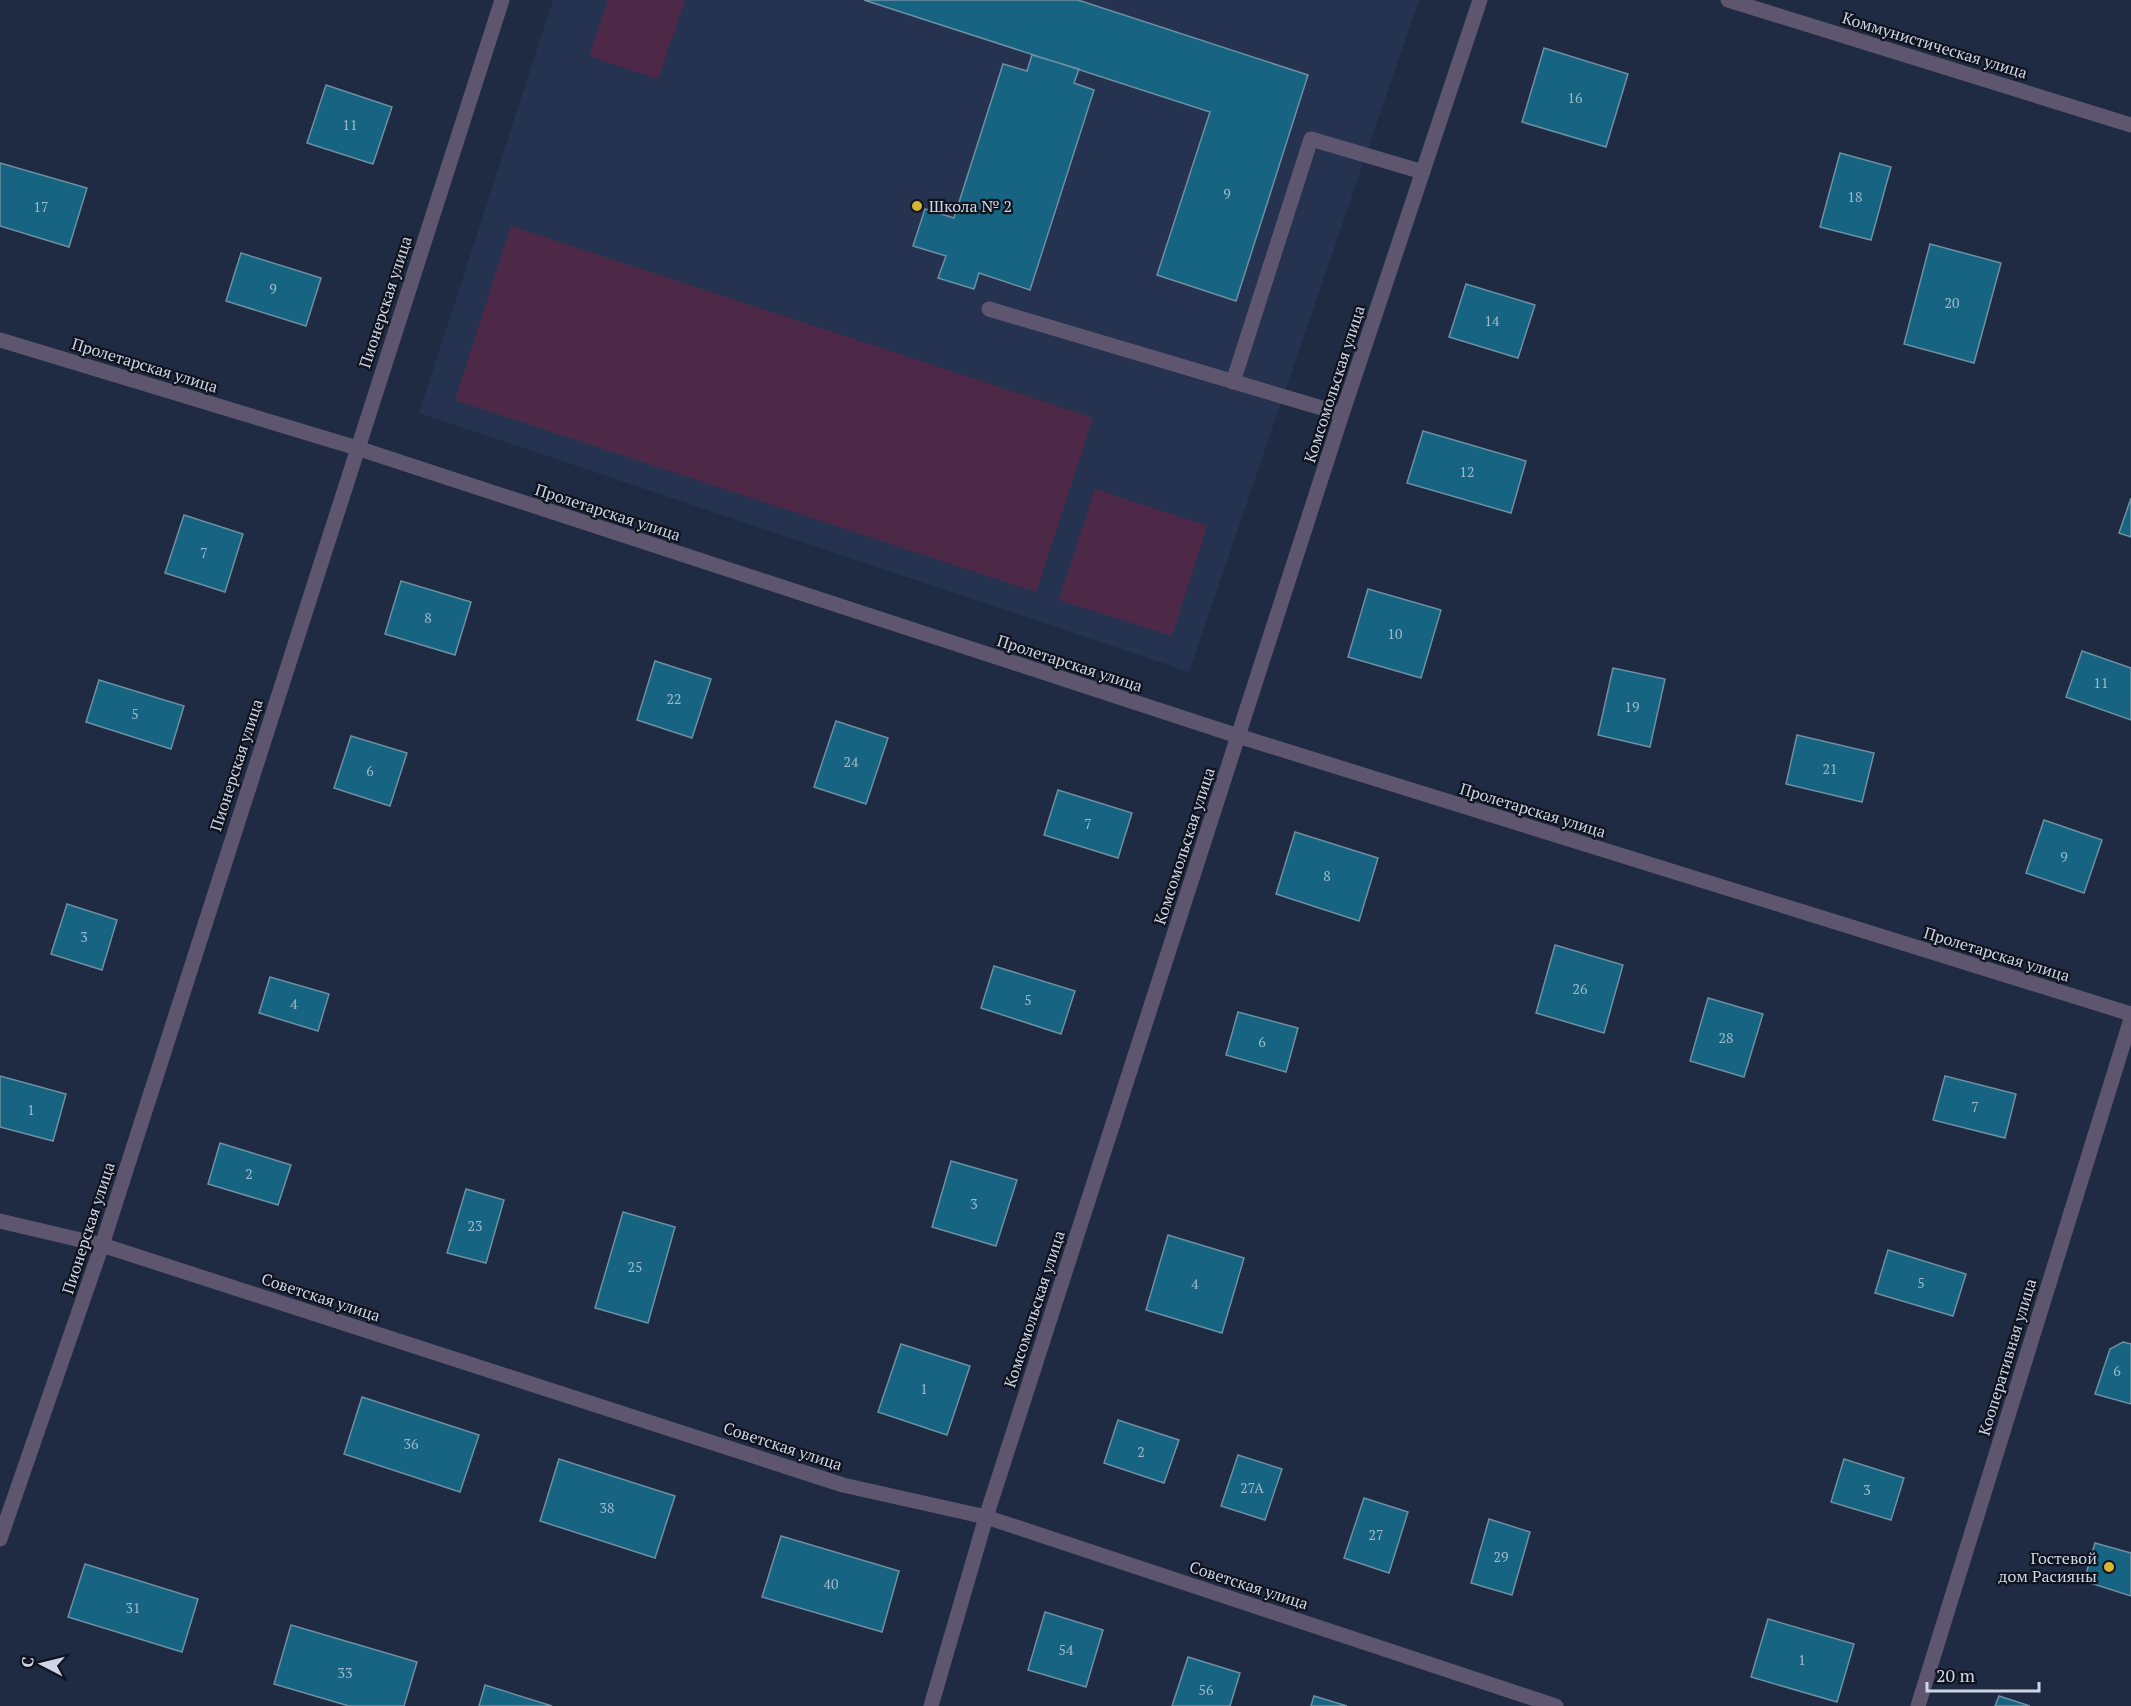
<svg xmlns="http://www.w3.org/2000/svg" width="2131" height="1706" viewBox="0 0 2131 1706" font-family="'PT Serif',serif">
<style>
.built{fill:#253351}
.green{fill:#4e2947}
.building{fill:#166482;stroke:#6d90a2;stroke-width:1.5}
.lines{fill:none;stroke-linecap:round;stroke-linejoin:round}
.minor{stroke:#5e566e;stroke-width:15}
.poi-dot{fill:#d8b434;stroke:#0e131e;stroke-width:2}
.labels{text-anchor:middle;stroke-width:4.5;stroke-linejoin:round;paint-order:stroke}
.number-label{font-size:14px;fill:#a0bacd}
.street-label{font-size:16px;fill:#ced6e6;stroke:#0e131e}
.poi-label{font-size:16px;fill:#ced6e6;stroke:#0e131e;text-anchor:start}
</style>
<rect width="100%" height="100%" fill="#1f2a43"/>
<path class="built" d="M553,0H1419L1189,672L419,413Z"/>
<path class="green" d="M608,0H685L658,79L589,56Z
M511,226L1093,418L1036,592L455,400Z
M1095,489L1207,526L1172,636L1059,600Z"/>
<path class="building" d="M864,0H1078L1308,75L1236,301L1157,275L1210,112Z
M1544,48L1628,74L1606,147L1522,122Z
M1032,55L1079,69L1074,83L1094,90L1030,290L979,273L974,289L938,278L946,256L913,246L925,209L954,218L1003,64L1027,71Z
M326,85L392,107L373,164L307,143Z
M1840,153L1891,167L1871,240L1820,227Z
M0,163L87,188L69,247L0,226Z
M1930,244L2001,263L1974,363L1904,344Z
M241,253L321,278L306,326L226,301Z
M1466,284L1535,305L1518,358L1449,337Z
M1423,431L1526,461L1511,513L1407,483Z
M2131,498V537L2119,533Z
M184,515L243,534L225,592L165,573Z
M401,581L471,602L455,655L385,634Z
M1368,589L1441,610L1421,678L1348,657Z
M2082,651L2131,668V720L2066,697Z
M655,661L711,679L692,738L637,720Z
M1613,668L1665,679L1650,747L1598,735Z
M99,680L184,706L171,749L86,722Z
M836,721L888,738L866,804L814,787Z
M1797,735L1874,753L1862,802L1786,784Z
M351,736L407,753L390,806L334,788Z
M1058,790L1132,813L1118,858L1044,835Z
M2044,820L2102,840L2084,893L2026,873Z
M1295,832L1378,858L1359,921L1276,894Z
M67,904L117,920L102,970L51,954Z
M1555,945L1623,965L1604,1033L1536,1013Z
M994,966L1075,991L1061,1034L981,1008Z
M270,977L329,994L318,1031L259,1013Z
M1708,998L1763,1014L1744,1077L1690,1061Z
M1238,1012L1298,1028L1286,1072L1226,1055Z
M0,1076L66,1094L53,1141L0,1127Z
M1945,1076L2016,1094L2005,1138L1933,1120Z
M220,1143L291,1165L278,1205L208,1184Z
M951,1161L1017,1180L996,1246L932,1227Z
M466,1189L504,1200L486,1263L447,1253Z
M623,1212L675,1227L648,1323L595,1308Z
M1168,1235L1244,1258L1222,1333L1146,1310Z
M1888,1250L1966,1274L1953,1316L1875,1293Z
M2123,1342L2131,1344V1404L2095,1394L2110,1349Z
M901,1344L970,1366L947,1435L878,1412Z
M362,1397L479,1435L460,1492L344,1454Z
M1118,1420L1179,1440L1164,1483L1104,1463Z
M1238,1455L1282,1469L1265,1520L1221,1506Z
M559,1459L675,1496L655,1558L540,1521Z
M1844,1459L1904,1478L1891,1520L1831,1502Z
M1364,1498L1408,1512L1389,1573L1344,1558Z
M1489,1519L1530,1532L1512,1595L1471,1583Z
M781,1536L899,1571L882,1632L762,1597Z
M2095,1543L2131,1553V1596L2084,1581Z
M85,1564L198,1599L182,1652L68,1617Z
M1045,1612L1103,1630L1086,1687L1028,1670Z
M1768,1619L1854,1644L1837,1702L1751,1677Z
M291,1625L417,1662L404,1706H349L274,1684Z
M1188,1657L1240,1673L1230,1706H1172Z
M485,1685L552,1706H479Z
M1314,1696L1347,1706H1311Z
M1999,1696L2030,1706H1995Z"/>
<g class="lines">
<path class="minor" d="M1728,0L2131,125
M989,309L1342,414
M0,340L357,448L1238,736L2131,1014
M1233,382L1311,139L1423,172
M0,1221L102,1245L843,1485L986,1517L1556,1706
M0,1539L102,1245L502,0
M931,1706L986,1517L1342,414L1480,0
M1918,1706L2131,1019"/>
</g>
<g class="poi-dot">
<circle cx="917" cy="206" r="6"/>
<circle cx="2109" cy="1567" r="6"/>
</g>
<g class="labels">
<g class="number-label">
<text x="1575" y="103">16</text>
<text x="350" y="130">11</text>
<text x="1227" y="199">9</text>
<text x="1855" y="202">18</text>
<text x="41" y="212">17</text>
<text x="273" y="294">9</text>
<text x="1952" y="308">20</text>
<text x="1492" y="326">14</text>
<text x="1467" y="477">12</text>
<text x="204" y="558">7</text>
<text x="428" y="623">8</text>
<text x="1395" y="639">10</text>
<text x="2101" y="688">11</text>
<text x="674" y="704">22</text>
<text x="1632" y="712">19</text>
<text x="135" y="719">5</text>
<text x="851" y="767">24</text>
<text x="1830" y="774">21</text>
<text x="370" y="776">6</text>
<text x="1088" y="829">7</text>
<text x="2064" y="862">9</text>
<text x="1327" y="881">8</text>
<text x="84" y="942">3</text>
<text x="1580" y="994">26</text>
<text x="1028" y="1005">5</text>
<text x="294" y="1009">4</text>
<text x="1726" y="1043">28</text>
<text x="1262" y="1047">6</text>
<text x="1975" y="1112">7</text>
<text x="31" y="1115">1</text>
<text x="249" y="1179">2</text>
<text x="974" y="1209">3</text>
<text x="475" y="1231">23</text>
<text x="635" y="1272">25</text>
<text x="1921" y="1288">5</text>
<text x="1195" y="1289">4</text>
<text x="2117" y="1376">6</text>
<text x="924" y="1394">1</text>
<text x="411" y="1449">36</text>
<text x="1141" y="1457">2</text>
<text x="1252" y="1493">27А</text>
<text x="1867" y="1495">3</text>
<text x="607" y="1513">38</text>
<text x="1376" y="1540">27</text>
<text x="1501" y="1562">29</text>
<text x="831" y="1589">40</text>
<text x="133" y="1613">31</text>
<text x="1066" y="1655">54</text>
<text x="1802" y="1665">1</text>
<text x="345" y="1678">33</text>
<text x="1206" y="1695">56</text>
</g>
<g class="street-label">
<text transform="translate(1935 45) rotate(17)" y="6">Коммунистическая улица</text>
<text transform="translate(385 302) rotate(-72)" y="6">Пионерская улица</text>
<text transform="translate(145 365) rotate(17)" y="6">Пролетарская улица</text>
<text transform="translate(1334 384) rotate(-72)" y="6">Комсомольская улица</text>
<text transform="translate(608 512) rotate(18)" y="6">Пролетарская улица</text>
<text transform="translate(1070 663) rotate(18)" y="6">Пролетарская улица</text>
<text transform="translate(236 765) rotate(-72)" y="6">Пионерская улица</text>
<text transform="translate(1533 810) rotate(17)" y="6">Пролетарская улица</text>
<text transform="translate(1184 846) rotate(-72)" y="6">Комсомольская улица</text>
<text transform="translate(1997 954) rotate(17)" y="6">Пролетарская улица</text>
<text transform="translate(88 1228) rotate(-72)" y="6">Пионерская улица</text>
<text transform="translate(321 1297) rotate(18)" y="6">Советская улица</text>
<text transform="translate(1034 1309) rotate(-72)" y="6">Комсомольская улица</text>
<text transform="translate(2007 1357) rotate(-73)" y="6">Кооперативная улица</text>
<text transform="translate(783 1446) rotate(18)" y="6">Советская улица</text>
<text transform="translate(1249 1585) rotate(18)" y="6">Советская улица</text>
</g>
<g class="poi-label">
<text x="929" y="212">Школа № 2</text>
<text x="2097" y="1564" text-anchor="end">Гостевой<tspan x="2097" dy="18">дом Расияны</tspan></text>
</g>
</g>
<g transform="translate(42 1664) rotate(277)" stroke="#0e131e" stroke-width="4.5" paint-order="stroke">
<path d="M0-4.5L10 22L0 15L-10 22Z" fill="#ced6e6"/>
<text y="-9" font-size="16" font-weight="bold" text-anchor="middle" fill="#ced6e6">С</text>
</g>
<path d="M1927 1682v9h112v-9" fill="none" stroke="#ced6e6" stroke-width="3"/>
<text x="1936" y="1682" font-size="18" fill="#ced6e6" stroke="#0e131e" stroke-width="4.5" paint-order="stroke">20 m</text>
</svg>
